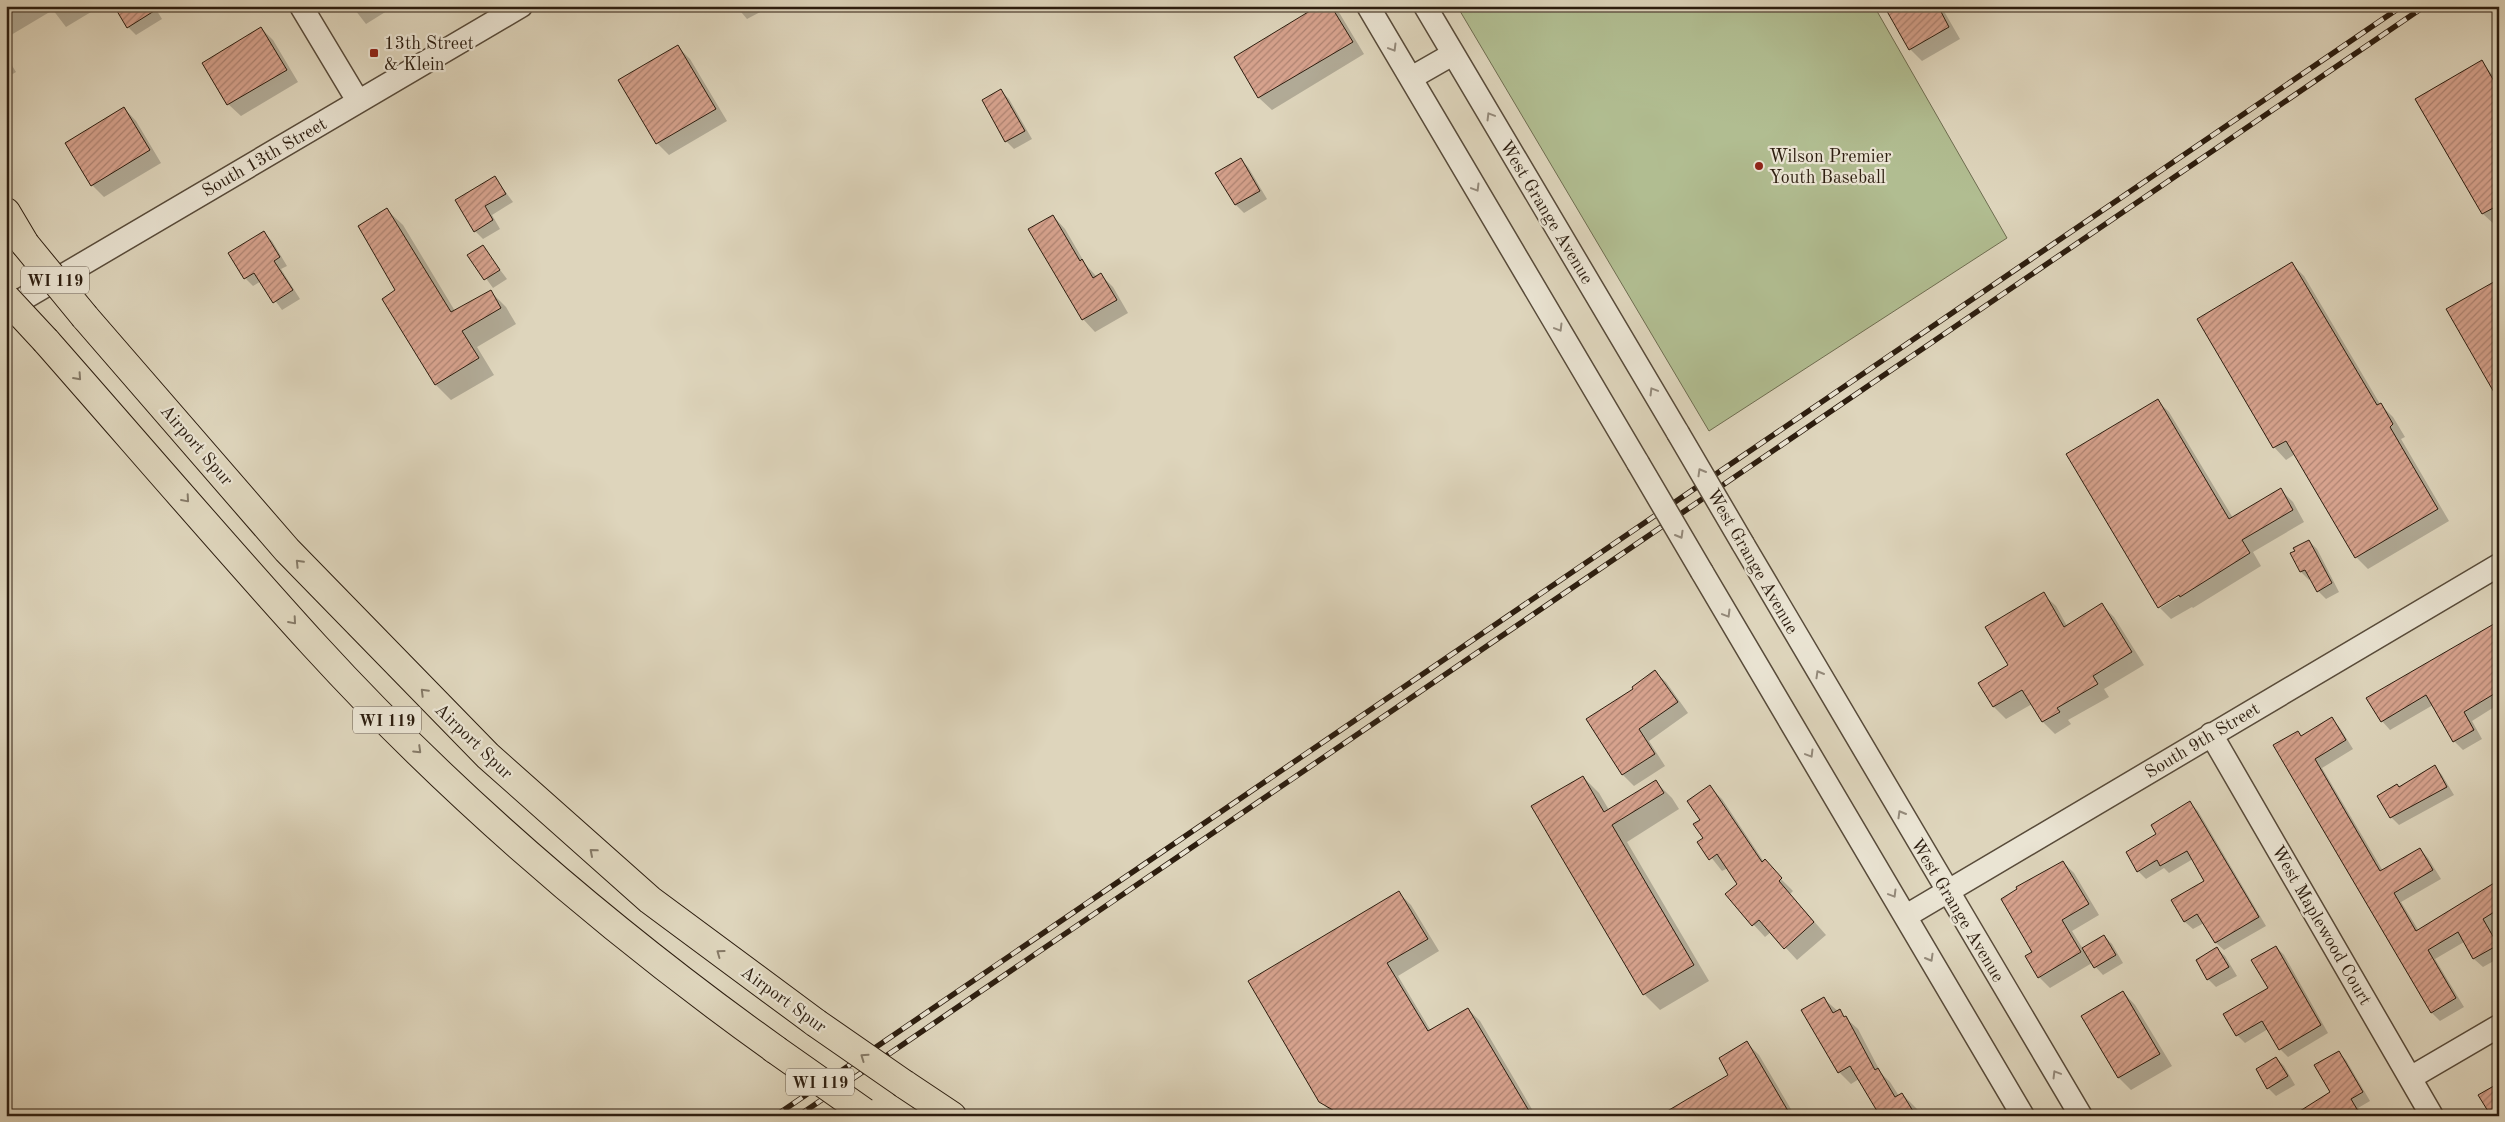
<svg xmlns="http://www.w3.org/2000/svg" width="2505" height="1122" viewBox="0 0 2505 1122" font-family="'Old Standard TT',serif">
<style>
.pitch{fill:#b1bd91;stroke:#6e6d50}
.shadow{fill:#0003;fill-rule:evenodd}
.building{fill:url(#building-hatch);stroke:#2c1d0f}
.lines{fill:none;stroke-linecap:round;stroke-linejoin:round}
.minor-casing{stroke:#584b3a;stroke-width:25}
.highway-casing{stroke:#2c1d0f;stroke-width:30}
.minor{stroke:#eae4d3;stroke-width:22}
.highway{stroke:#ded5bc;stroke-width:28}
.rail-casing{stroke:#2c1d0f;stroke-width:5.5}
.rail{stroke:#eae4d3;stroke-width:4;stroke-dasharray:11;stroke-linecap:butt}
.minor-bridge-casing{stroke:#584b3a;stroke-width:25;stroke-linecap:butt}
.highway-bridge-casing{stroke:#2c1d0f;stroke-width:30;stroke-linecap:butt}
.minor-bridge{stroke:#eae4d3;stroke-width:22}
.highway-bridge{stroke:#ded5bc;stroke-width:28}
.oneway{stroke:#948a7b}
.oneway2{stroke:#857966}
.poi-dot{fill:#8f2418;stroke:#eae4d3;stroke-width:2}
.labels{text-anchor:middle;stroke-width:4.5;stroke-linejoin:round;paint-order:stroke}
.shield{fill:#eae4d3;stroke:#65594a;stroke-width:1}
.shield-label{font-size:16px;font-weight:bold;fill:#2c1d0f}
.poi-label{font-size:18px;fill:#2c1d0f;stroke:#eae4d3;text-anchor:start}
.street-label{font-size:18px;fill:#2c1d0f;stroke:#eae4d3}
</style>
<defs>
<pattern id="building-hatch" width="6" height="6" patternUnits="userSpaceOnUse" patternTransform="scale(1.25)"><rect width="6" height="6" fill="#d6a28d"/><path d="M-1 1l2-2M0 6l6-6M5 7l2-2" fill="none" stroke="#ae8372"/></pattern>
</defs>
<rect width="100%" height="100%" fill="#ded5bc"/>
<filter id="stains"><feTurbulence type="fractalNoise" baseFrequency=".004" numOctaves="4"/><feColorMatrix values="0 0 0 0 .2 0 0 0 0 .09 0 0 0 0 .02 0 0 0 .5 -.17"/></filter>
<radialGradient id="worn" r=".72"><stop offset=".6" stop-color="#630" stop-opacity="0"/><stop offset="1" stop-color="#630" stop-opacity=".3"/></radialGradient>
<path class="pitch" d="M1457,6H1874L2007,238L1709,431Z"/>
<path class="shadow" d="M6,6H101L66,27L53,10L6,38Z
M154,6L162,19L136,35L128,27Z
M352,6H395L366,24Z
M736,6H765L766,9L747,19Z
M1320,6H1332L1340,14L1364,54L1272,110L1259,98L1235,57Z
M1885,6H1941L1960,39L1922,61L1910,49Z
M261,28L273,40L298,82L241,116L228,104Z
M678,47L690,59L727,121L669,155L657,143Z
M6,56L16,72L6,78Z
M2482,62L2499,83V224L2496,226L2483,214L2417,99Z
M1001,91L1009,99L1032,139L1014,149L1006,141Z
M124,108L136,121L161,163L104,197L92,185Z
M1240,159L1248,167L1267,199L1244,213L1236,205L1217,173Z
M495,178L513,202L492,215L500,229L483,239L475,231Z
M387,210L403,225L455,311L490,291L506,307L516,324L477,347L494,375L451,400L436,385L383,299L397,291Z
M1053,216L1065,229L1086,265L1097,277L1101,275L1113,287L1128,313L1095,332L1083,319L1030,230Z
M264,233L272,241L287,266L281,269L300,299L282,310L261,281L253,286L245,278Z
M482,246L507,279L493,288L469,255Z
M2292,264L2304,276L2380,404L2393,417L2405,437L2401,439L2449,521L2368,569L2356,557L2295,454L2286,460L2274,447Z
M2157,400L2169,412L2233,518L2281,490L2293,502L2304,522L2253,552L2261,566L2193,608L2192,607L2171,619L2159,607ZM2184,591L2185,593L2160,608V605Z
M2309,541L2317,549L2339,592L2326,599L2318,591L2311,578L2309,580L2301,572Z
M2043,594L2056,606L2067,626L2102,605L2114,617L2144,665L2104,689L2109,697L2068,720L2071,724L2055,734L2043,722L2032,704L2006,719L1994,707L1980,683L2009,666Z
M2499,623V704L2472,721L2482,739L2463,750L2454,741L2433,705L2390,730L2382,721Z
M1655,672L1666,682L1688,713L1649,741L1665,766L1634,786L1623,775L1588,720L1635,689Z
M2332,719L2340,728L2353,749L2322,768L2383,871L2420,849L2428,858L2441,879L2401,902L2419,931L2499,882V958L2483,967L2474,959L2464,942L2435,959L2464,1007L2440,1021L2432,1013L2275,746L2297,732L2302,737Z
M2435,767L2442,775L2454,795L2399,825L2391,817L2379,796L2399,788Z
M1583,777L1599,793L1609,810L1656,782L1672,798L1679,809L1627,842L1709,981L1660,1010L1644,994Z
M1710,787L1722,799L1764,862L1793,891L1790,894L1826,935L1797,960L1771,932L1765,937L1726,895L1739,884L1728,868L1722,871L1699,842L1705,838L1701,820Z
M2190,803L2198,811L2266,926L2224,950L2216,943L2204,923L2193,929L2185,922L2173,901L2206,881L2193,859L2169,873L2164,868L2146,879L2138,871L2158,834Z
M2063,862L2074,873L2099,915L2072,931L2083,949L2104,936L2112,944L2123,963L2103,975L2092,963L2050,988L2039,977L2034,952Z
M1399,893L1411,905L1439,951L1398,976L1431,1031L1468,1009L1480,1021L1536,1116H1336L1320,1101Z
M2276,947L2284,955L2328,1033L2288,1057L2280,1049L2268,1029L2245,1043L2237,1035L2269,988Z
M2217,949L2225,956L2237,976L2216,987L2208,979L2197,960Z
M2123,992L2135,1005L2172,1066L2131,1090L2119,1078L2083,1016Z
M1823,998L1858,1029L1881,1073L1890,1082L1899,1096L1902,1094L1924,1116H1882L1859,1079L1851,1084L1839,1072Z
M1747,1043L1759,1055L1795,1116H1661L1730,1075Z
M2338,1052L2346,1060L2370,1101L2358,1108L2363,1116H2297L2332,1093Z
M2276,1058L2284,1066L2295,1085L2276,1096L2268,1088Z"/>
<path class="building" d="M114,6H162L127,28Z
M1318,6H1331L1353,42L1258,98L1234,57Z
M1884,6H1938L1949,27L1909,50Z
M261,27L287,70L227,105L202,63Z
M678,45L716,109L656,144L618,80Z
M2482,60L2499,90V205L2482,214L2415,99Z
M1001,89L1025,131L1005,142L982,100Z
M124,107L150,150L91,186L65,143Z
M1241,158L1260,191L1235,205L1215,173Z
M495,176L506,194L485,206L493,220L474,232L455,200Z
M387,208L451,312L491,290L501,308L462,331L479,358L435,385L382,299L395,290L358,226Z
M1053,215L1080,261L1082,259L1093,278L1101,273L1117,300L1082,320L1028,229Z
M264,231L280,257L274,261L293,290L273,303L254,273L244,279L228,253Z
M483,245L500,270L484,280L467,255Z
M2292,262L2377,405L2381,403L2393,424L2390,427L2438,509L2355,558L2286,441L2273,448L2197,319Z
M2499,279V401L2446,309Z
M2158,399L2229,519L2281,488L2293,510L2242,540L2250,553L2180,597L2179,595L2158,608L2066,454Z
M2309,540L2332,583L2317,592L2305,570L2300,572L2290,553L2295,551L2293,548Z
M2044,592L2064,627L2102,603L2132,652L2093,676L2098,684L2057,708L2060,712L2042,722L2022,690L1993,707L1978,683L2008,665L1985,627Z
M2499,621V691L2464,712L2474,730L2453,742L2426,695L2381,722L2366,698Z
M1655,670L1678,702L1639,729L1655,754L1622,775L1586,719L1633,689L1632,687Z
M2332,717L2346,740L2315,759L2380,871L2420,848L2433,870L2394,893L2416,931L2499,880V909L2483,919L2498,945L2473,959L2458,932L2428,950L2456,998L2431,1013L2273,745L2298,731L2301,736Z
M2435,765L2447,787L2390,818L2377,796L2397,784L2399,787Z
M1583,776L1604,812L1656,780L1664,793L1612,825L1694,965L1643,995L1531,806Z
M1710,785L1762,862L1765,859L1782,878L1779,881L1814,922L1784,949L1759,920L1752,926L1725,894L1737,884L1717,854L1709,860L1697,842L1703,838L1693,824L1700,820L1687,801Z
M2190,801L2259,917L2215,943L2197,914L2184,922L2171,900L2204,881L2187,851L2160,866L2157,860L2137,872L2126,852L2156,834L2151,825Z
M2063,861L2089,904L2062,920L2081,952L2038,978L2025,956L2032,952L2001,899L2017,889L2016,887Z
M1399,891L1428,939L1387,963L1428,1031L1468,1008L1532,1116H1343L1319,1102L1248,981Z
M2104,935L2116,955L2094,968L2082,948Z
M2276,946L2321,1025L2279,1050L2262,1021L2236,1036L2223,1014L2268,988L2251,960Z
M2217,947L2229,967L2207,980L2196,960Z
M2123,991L2160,1054L2118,1078L2081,1016Z
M1824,997L1833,1013L1840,1009L1844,1017L1846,1016L1875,1070L1878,1068L1895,1097L1902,1093L1916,1116H1880L1850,1066L1838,1073L1801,1010Z
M1747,1041L1791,1116H1659L1728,1075L1719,1058Z
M2339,1051L2363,1092L2351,1099L2361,1116H2292L2330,1092L2314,1065Z
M2276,1057L2288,1076L2267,1089L2256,1069Z
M2499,1083V1116H2491L2478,1095Z"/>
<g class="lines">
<g class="minor-casing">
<path id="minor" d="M301,6L358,101
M1368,6L1638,463
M1425,6L1678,433
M1411,78L1453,54
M6,309L521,6
M1743,544L2081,1116
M1702,572L2023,1116
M2211,734L2432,1116
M1906,916L2499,565
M2410,1078L2499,1026"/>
</g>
<g class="highway-casing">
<path id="highway" d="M6,212L25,244
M85,317L287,550L488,756L650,900L816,1023
M46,341C135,442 223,545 314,645C452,796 610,931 776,1050
M904,1084L952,1116"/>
</g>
<use href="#minor" class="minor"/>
<use href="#highway" class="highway"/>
<g class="rail-casing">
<path id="rail" d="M775,1116L2402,6
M798,1116L2425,6"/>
</g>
<use href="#rail" class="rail"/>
<g class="minor-bridge-casing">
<path id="minor-bridge" d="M1678,433L1743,544
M1638,463L1702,572"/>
</g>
<g class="highway-bridge-casing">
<path id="highway-bridge" d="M25,244L85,317
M6,298L46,341
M816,1023L904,1084
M776,1050L864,1112"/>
</g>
<use href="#minor-bridge" class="minor-bridge"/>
<use href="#highway-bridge" class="highway-bridge"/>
</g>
<defs><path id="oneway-chevron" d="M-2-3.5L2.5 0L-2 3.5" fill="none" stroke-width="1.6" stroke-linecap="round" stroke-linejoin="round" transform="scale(1.25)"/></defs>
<g class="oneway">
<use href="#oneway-chevron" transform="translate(1393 48) rotate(59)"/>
<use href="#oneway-chevron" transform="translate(1490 116) rotate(-121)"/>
<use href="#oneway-chevron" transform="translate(1476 188) rotate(59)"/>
<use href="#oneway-chevron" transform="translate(1559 328) rotate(59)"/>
<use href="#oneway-chevron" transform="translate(1653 391) rotate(-121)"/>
<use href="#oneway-chevron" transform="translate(1701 472) rotate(-120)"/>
<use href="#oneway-chevron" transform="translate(1680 535) rotate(60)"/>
<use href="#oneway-chevron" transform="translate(1727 614) rotate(59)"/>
<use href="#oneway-chevron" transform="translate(1819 674) rotate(-120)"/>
<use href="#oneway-chevron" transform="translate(1810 754) rotate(59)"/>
<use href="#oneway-chevron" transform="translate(1901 814) rotate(-120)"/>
<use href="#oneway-chevron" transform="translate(1893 894) rotate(59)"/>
<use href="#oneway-chevron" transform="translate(1930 958) rotate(60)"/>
<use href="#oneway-chevron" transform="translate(2056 1074) rotate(-121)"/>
</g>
<g class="oneway2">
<use href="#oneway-chevron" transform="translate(78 377) rotate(48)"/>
<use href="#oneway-chevron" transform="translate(186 499) rotate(49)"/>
<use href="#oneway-chevron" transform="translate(299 563) rotate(-134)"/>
<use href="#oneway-chevron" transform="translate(293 621) rotate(49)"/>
<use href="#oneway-chevron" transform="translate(424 692) rotate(-135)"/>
<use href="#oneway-chevron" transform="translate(418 750) rotate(44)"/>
<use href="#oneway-chevron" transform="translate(593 852) rotate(-139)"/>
<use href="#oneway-chevron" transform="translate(720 953) rotate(-144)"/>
<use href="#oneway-chevron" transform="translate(864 1057) rotate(-145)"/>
</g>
<g class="poi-dot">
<rect x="369" y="48" width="10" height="10" rx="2.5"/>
<circle cx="1759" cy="166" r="5"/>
</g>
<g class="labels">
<g class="shield">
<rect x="21" y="266.5" width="68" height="27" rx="4"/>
<rect x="353" y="706.5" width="68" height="27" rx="4"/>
<rect x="786" y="1068.5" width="68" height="27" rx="4"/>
</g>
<g class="shield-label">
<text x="55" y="286">WI 119</text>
<text x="387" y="726">WI 119</text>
<text x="820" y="1088">WI 119</text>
</g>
<g class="poi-label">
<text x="384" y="49">13th Street<tspan x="384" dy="21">&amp; Klein</tspan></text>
<text x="1769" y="162">Wilson Premier<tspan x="1769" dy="21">Youth Baseball</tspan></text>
</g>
<g class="street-label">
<text transform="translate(264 157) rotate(-30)" y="6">South 13th Street</text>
<text transform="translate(1547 212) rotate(59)" y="6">West Grange Avenue</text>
<text transform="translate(197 445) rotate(49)" y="6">Airport Spur</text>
<text transform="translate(1753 561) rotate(60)" y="6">West Grange Avenue</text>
<text transform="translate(2202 740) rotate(-31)" y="6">South 9th Street</text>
<text transform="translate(474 741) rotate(44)" y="6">Airport Spur</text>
<text transform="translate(1958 910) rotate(59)" y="6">West Grange Avenue</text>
<text transform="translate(2322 925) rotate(60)" y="6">West Maplewood Court</text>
<text transform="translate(784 999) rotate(36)" y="6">Airport Spur</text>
</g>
</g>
<rect width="2505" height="1122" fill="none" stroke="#ded5bc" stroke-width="25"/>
<rect x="8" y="8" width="2490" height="1107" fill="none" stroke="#2c1d0f" stroke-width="2.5"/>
<rect x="12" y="12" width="2480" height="1097" fill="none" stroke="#2c1d0f"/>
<rect width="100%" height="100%" filter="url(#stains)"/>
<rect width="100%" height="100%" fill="url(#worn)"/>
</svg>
